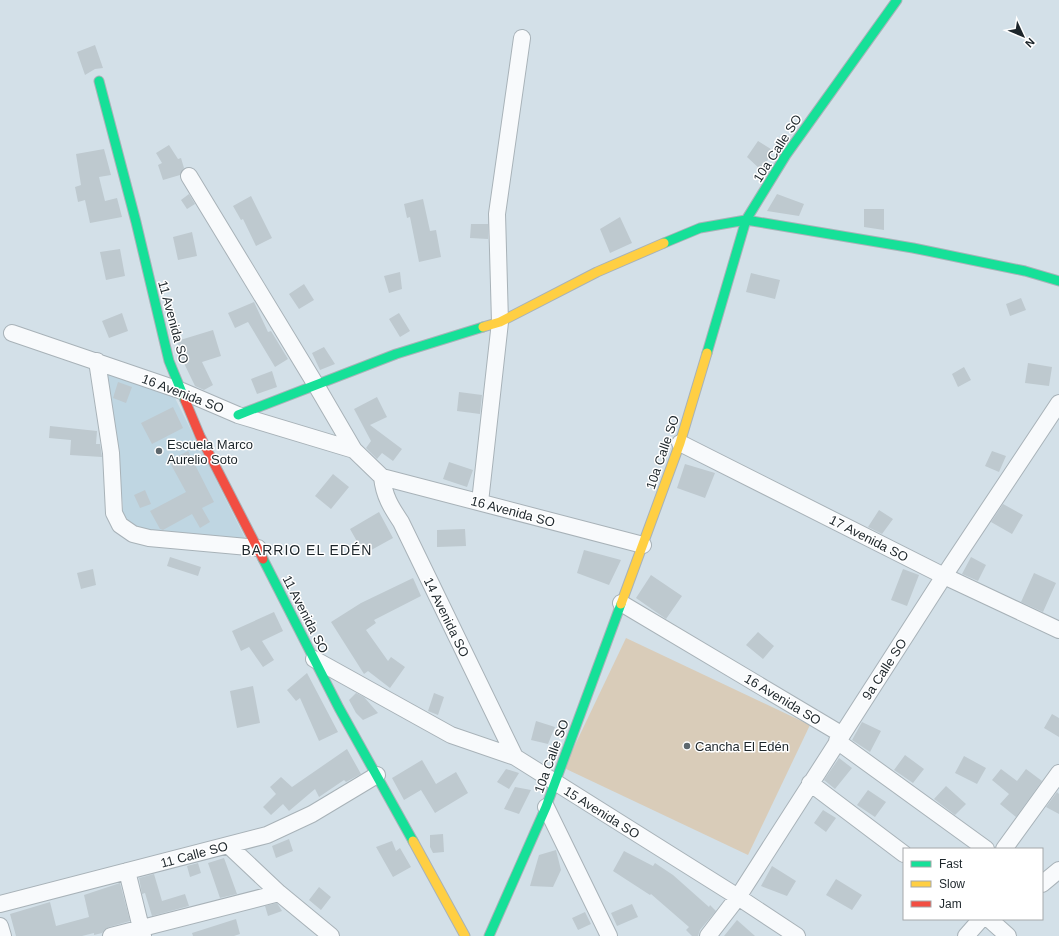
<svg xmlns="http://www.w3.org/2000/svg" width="1059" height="936" viewBox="0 0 1059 936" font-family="Helvetica,sans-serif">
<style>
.built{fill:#bfd6e2}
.green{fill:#d9ccb9}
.building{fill:#bec9cf}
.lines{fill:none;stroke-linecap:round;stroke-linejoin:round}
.street-casing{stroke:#a8b2b8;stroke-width:18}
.fast-casing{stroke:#a8b2b8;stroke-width:11}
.slow-casing{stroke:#a8b2b8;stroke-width:11}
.jam-casing{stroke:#a8b2b8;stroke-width:11}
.street{stroke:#f8fafc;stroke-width:16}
.fast{stroke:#16e098;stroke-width:9}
.slow{stroke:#ffcf43;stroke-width:9}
.jam{stroke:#f24e42;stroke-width:9}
.poi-dot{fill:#5d676d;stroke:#fff;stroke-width:1.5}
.labels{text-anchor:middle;stroke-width:3;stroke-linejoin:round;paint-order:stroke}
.street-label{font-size:13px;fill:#1d262b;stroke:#fff}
.poi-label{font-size:13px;fill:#1d262b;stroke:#fff;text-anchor:start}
.neighbourhood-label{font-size:14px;letter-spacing:1px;fill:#1d262b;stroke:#fff}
</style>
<rect width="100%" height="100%" fill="#d3e0e8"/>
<path class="built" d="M105,371L175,398L246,540L147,532L123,520V505Z"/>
<path class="green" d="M626,638L810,725L748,855L564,768Z"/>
<path class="building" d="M95,45L103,68L95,69L85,75L77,52Z
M758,141L774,151L761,170L747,157Z
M169,145L178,159L181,158L184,168L180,175L163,180L158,165L162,163L156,153Z
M104,149L111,175L99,177L105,201L117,198L122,217L90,223L85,200L78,202L75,187L81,185L76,154Z
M189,194L195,204L187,209L181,200Z
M777,194L804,204L799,216L767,211Z
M251,196L272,238L256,246L243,219L241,220L233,206Z
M423,199L430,231L436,230L441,257L419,262L410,217L407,218L404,204Z
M864,209H884V230L864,227Z
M620,217L632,243L610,253L600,229Z
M471,224H488V239L470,238Z
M192,232L197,256L178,260L173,237Z
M120,249L125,276L106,280L100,252Z
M400,272L402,289L389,293L384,276Z
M751,273L780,280L775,299L746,292Z
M304,284L314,300L299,309L289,294Z
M1021,298L1026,310L1010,316L1006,304Z
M254,302L268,332L271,331L288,359L275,367L248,322L235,328L228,313Z
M122,313L128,331L109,338L102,321Z
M399,313L410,331L400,337L389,319Z
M213,330L221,356L202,362L213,385L204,390L195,386L181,357L177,341Z
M324,347L335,364L320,370L312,353Z
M1028,363L1052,367L1049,386L1025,383Z
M964,367L971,380L958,387L952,374Z
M272,371L277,387L257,394L251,379Z
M118,382L132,387L126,403L113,398Z
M459,392L482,395L480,414L457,411Z
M377,397L387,417L370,425L402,449L393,461L382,453L377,459L366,448L371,441L354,409Z
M173,407L183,428L152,444L141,423Z
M50,426L97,431L96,444H100L102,457L70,455L71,440L49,438Z
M188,451L214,502L202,508L210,522L200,528L192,514L163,530L160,529L150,511L186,492L169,461Z
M992,451L1006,456L999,472L985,466Z
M449,462L473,470L467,487L443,479Z
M685,464L715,473L705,498L677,488Z
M333,474L349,487L331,509L315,496Z
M145,490L151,504L140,508L134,495Z
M1003,504L1023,515L1012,534L991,522Z
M879,510L893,519L882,534L868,527Z
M379,512L393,538L364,554L350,529Z
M465,529L466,546L437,547V530Z
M584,550L621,560L609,585L577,573Z
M170,557L201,567L198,576L167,566Z
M971,557L986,565L978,581L962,574Z
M93,569L96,585L81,589L77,573Z
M903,569L919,575L907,606L891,600Z
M1034,573L1056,583L1043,612L1021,602Z
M651,575L682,596L666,619L636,598Z
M413,578L421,596L374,620L376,623L366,630L388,661L391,657L405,667L390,688L368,671L364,674L331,622L361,603Z
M274,612L283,631L262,641L274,660L263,667L249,647L241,651L232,631Z
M758,632L774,646L763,659L746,645Z
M307,673L338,732L319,741L300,698L296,701L287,690Z
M253,686L260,723L237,728L230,691Z
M356,693L364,697L378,713L363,720L356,713L349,700Z
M434,693L444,697L438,715L428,711Z
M1052,714L1059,718V737L1044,728Z
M536,721L555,727L548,744L531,740Z
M862,722L881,731L870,752L852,740Z
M347,749L361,774L346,782L344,780L319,797L315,789L289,811L283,804L271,815L263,807L276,794L270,787L281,777L292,787Z
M905,755L924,769L913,783L894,770Z
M964,756L986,768L977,784L955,773Z
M839,758L852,768L835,789L824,780Z
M422,760L436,784L456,772L468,793L435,813L421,790L404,800L392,778Z
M506,769L519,773L509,789L497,782Z
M1001,769L1017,781L1026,769L1042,781L1016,817L1000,804L1009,794L992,780Z
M946,786L966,804L955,815L934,799Z
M515,787L531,790L519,814L504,809Z
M868,790L886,802L875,817L857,805Z
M1057,792L1059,794V814L1046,807Z
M823,810L836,818L826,832L814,823Z
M443,834L444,852L433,853L430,847V835Z
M289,839L293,851L276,858L272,846Z
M392,841L396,851L400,848L411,867L393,877L376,847Z
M556,850L561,870L553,887L530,886L539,855Z
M624,851L653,866L655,863L673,875L709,907L710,905L716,911L700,930L698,936H692L686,930L689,927L651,894L650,895L613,871Z
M224,858L237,894L220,898L208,863Z
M198,863L201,873L190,877L187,866Z
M772,866L796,881L787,896L761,886Z
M154,874L162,901L185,894L189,906L152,916L145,893L142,894L139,878Z
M836,879L862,895L852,910L826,895Z
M120,883L130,921L109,927L102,933L94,935V933L82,936H16L10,914L50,902L56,926L89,917L84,895Z
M319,887L331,897L321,910L309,900Z
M277,903L282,911L268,916L265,906Z
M632,904L638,917L617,926L611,913Z
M585,912L591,924L578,930L572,918Z
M236,919L240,934L234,936H193L192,933Z
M737,920L755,936H724Z"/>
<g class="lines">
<g class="street-casing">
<path id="street" d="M189,176L316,385L354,450L382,477L643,545
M12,333L182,391L238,415L354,450
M97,361L111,453L114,513L120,525L133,534L149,538L258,548
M680,443L944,576L1059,630
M382,477C384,496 391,507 401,522L515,757
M480,502L500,322L497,214L522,38
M621,603L841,734
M314,659L451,735L515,757L738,897L797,936
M837,741L986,849
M810,783L904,854
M546,807L609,936
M228,845L279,893L331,936
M1004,849L1059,773
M127,871L143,936
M1042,884L1059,870
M0,904L267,835L312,814L377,775
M989,919L1008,936
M0,926L3,936
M111,936L279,893
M708,936L738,897L944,576L1059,403
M966,936L981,919"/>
</g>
<g class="fast-casing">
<path id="fast" d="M99,81L136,222L169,361L185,400
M664,243L700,228L746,220L913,248L1025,271L1059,281
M707,353L746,220L786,155L897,0
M238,415L396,354L483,327
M263,559L339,708L413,841
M489,936L546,807L621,604"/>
</g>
<g class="slow-casing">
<path id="slow" d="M483,327L500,322L597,272L664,243
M621,604L680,443L707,353
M413,841L465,936"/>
</g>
<g class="jam-casing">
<path id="jam" d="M185,400L200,436L263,559"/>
</g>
<use href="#street" class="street"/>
<use href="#fast" class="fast"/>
<use href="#slow" class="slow"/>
<use href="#jam" class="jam"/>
</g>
<g class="poi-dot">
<circle cx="159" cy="451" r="4"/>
<circle cx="687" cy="746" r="4"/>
</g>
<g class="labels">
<g class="street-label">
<text transform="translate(777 148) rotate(-57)" y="5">10a Calle SO</text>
<text transform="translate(174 322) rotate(75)" y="5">11 Avenida SO</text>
<text transform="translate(183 393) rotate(21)" y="5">16 Avenida SO</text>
<text transform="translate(662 452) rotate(-71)" y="5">10a Calle SO</text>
<text transform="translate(513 511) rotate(15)" y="5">16 Avenida SO</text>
<text transform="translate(869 538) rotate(27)" y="5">17 Avenida SO</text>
<text transform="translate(306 614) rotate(63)" y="5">11 Avenida SO</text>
<text transform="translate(447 617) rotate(64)" y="5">14 Avenida SO</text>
<text transform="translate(884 669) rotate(-57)" y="5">9a Calle SO</text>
<text transform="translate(783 699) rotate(31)" y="5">16 Avenida SO</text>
<text transform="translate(551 756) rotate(-70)" y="5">10a Calle SO</text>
<text transform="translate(602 812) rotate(32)" y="5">15 Avenida SO</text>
<text transform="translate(194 854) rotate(-15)" y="5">11 Calle SO</text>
</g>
<g class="poi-label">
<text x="167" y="449">Escuela Marco<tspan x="167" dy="15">Aurelio Soto</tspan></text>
<text x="695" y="751">Cancha El Edén</text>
</g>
<g class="neighbourhood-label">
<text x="307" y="555">BARRIO EL EDÉN</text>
</g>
</g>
<rect x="903" y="848" width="140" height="72" fill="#ffffff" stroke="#a5a8aa"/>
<rect x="911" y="861" width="20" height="6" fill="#16e098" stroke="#a5a8aa"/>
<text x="939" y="868" font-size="12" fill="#1d262b">Fast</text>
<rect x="911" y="881" width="20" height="6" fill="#ffcf43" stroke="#a5a8aa"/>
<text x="939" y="888" font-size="12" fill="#1d262b">Slow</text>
<rect x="911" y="901" width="20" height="6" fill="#f24e42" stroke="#a5a8aa"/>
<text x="939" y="908" font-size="12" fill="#1d262b">Jam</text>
<g transform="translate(1023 36) rotate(134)" stroke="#ffffff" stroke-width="3" paint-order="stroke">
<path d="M0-3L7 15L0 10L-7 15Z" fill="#1d262b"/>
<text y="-6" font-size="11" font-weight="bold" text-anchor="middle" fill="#1d262b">N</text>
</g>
</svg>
